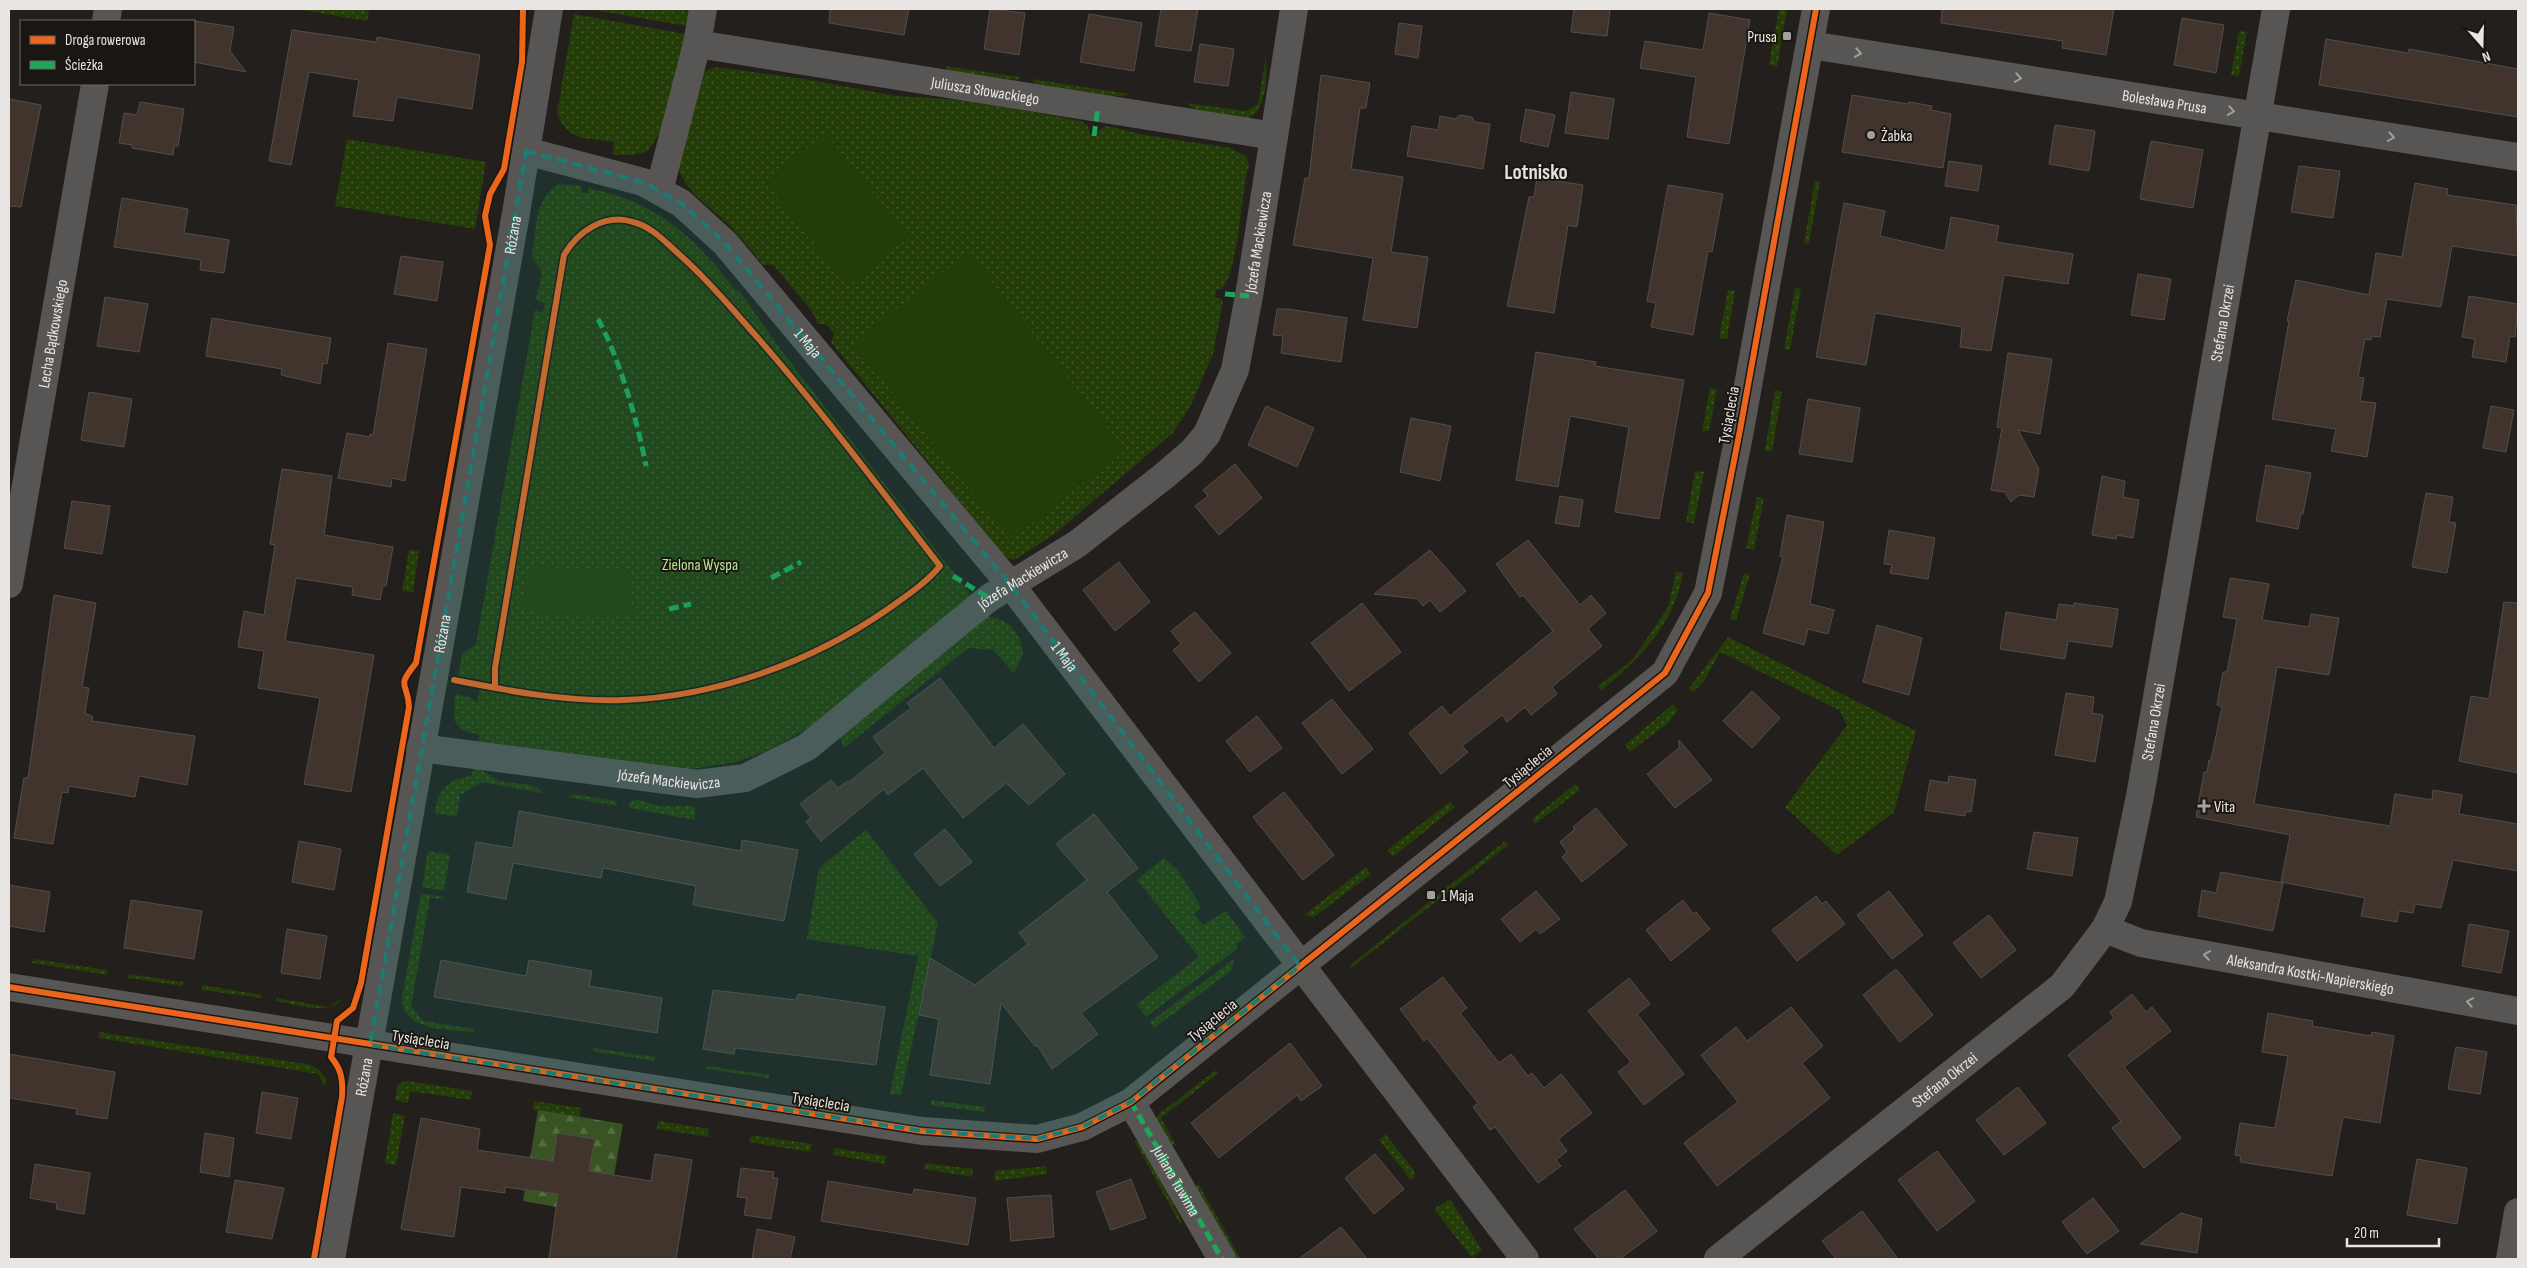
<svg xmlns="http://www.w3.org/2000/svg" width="2527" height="1268" viewBox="0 0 2527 1268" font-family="'Sofia Sans Condensed',sans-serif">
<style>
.green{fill:url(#green-dots)}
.forest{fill:url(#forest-firs)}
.pitch{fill:#243c08}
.building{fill:#40342d;stroke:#514e4c}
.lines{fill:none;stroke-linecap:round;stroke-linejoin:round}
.minor{stroke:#585654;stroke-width:28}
.quiet{stroke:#20a55d;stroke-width:5;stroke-dasharray:10 5;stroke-linecap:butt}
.cycleway-casing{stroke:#1a1611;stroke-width:9}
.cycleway{stroke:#eb651d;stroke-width:6}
.oneway{stroke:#a09e9b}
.marked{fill:#1a7c74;fill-opacity:0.2;stroke:#1a7c74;stroke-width:4;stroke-dasharray:10 6;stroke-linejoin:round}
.poi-dot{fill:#a3a09d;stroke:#1a1611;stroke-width:2}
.labels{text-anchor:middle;stroke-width:4;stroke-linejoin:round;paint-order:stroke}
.poi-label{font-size:16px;fill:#e9e5e2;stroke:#1a1611;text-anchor:start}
.street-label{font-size:16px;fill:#e9e5e2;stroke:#1a1611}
.park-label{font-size:16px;fill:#b7e793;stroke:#1a1611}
.district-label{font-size:21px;font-weight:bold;fill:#e7e0da;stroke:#1a1611}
</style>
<defs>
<pattern id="green-dots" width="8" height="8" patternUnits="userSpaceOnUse" patternTransform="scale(1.25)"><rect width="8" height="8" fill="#243c08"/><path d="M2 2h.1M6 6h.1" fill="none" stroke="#44582c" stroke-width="1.8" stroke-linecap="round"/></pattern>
<pattern id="forest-firs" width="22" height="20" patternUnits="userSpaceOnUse" patternTransform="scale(1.25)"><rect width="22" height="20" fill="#395422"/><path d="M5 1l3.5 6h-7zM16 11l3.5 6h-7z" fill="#566c42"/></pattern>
</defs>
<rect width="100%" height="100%" fill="#221f1c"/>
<path class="green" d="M296,9H367L369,11L367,21Z
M589,9H689L686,26Z
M1779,9L1787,10L1777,67L1769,65Z
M574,14L685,34L665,125L648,151L632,155H613L614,142C588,138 567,142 557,113Z
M2239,31L2247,32L2239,76L2231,75Z
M1266,55C1267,76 1268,109 1247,119C1232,115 1195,114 1187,103L1246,111L1258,104Z
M945,66L1020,77L1018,80L949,71Z
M715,67L805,79L896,96L967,100L1081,121L1088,126L1091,135L1097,136L1096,132L1106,126L1112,127L1145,135L1230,148L1246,156L1249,165C1240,196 1240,265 1222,289L1216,290L1215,298H1220L1223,302L1213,354L1191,405L1173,433L1057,532L1018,558L1012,560L1002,554L831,342L834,333L826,324H818L812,311L773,265H763C753,252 742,239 731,227C713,208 681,191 678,163L701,79L704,72Z
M1032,79L1130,94C1116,102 1052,87 1034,83Z
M347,139L486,162L475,229L335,206Z
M1815,181H1820L1809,244L1804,243Z
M559,184L581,186L582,193H588V188C657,202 694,236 736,291L739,290L781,350L971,595L817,723L769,750L736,762L685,770L478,744L479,735L462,730L454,720L455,694L469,697L477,702L481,680L458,676L462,654L476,644L535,310L543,313L545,303L536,300L542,272L532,257C536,232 534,198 559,184Z
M1795,288L1801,289L1790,350L1784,349Z
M1728,290L1735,291L1727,339L1719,338Z
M1710,388L1717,389L1709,431H1702Z
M1775,390L1782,392L1772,452L1765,450Z
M1695,471L1704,472L1694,523L1686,522Z
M1757,497L1764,498L1754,550L1746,548Z
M409,550L419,551L413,592L402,591Z
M1676,572L1683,573C1675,624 1639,659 1601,691L1598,686L1633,659L1668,607Z
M1744,573L1750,574L1736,621L1730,619Z
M979,616C1005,616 1020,628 1023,654L1014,673L993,650L968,648L844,748L839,735Z
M1728,637L1916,731L1894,812L1837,855L1785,807L1847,725L1839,710L1720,652L1706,678L1694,692L1689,688Z
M1673,704L1678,710L1668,723L1630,752L1625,745Z
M474,768C485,771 485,773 494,778C508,787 533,779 543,793L482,782L460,795L457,817L435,813C437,790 447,780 471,776Z
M1575,784L1580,790L1535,824L1532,819Z
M574,794L616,801L617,806L568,797Z
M636,799L659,806H692L695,808V820L629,808V803Z
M1450,802L1455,807L1393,857L1387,850Z
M866,830L938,923L901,1095L890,1094L918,956L807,939L819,868Z
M1505,841L1508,845L1349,970L1353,963Z
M428,851L450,855L444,891L422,887Z
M1164,858L1177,869L1199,903L1200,909L1194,914L1203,925L1226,911L1245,937L1237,944V949L1146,1017L1137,1004L1199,957L1137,880Z
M1366,867L1371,874L1314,917L1304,915Z
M421,893L443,897V899L430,898L411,1006L423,1021L474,1029L473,1032C447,1029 404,1032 402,998Z
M33,959L107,970V975L32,963Z
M1234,959L1231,971L1154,1028L1150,1022Z
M129,974L183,982L182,986L128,978Z
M202,985L262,995L261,998L202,990Z
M276,998L329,1007L343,998C330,1017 295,1004 276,1001Z
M99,1032L312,1065L320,1071L327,1080L325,1086L318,1074L99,1038Z
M593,1048L655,1057L654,1061L593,1051Z
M708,1066L769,1075V1078L707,1069Z
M1216,1070L1219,1073L1161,1118L1176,1145H1171L1156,1121L1159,1114Z
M407,1081L472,1091L471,1100L410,1091L408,1103L395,1100L398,1084Z
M931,1100L985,1107L984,1112L931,1105Z
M534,1101L581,1108L580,1117L533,1110Z
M393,1113L405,1116L396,1165L385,1163Z
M658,1121L709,1129L708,1137L657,1129Z
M1385,1134L1414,1170L1415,1177L1411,1180L1379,1140Z
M751,1135L812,1144L810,1152L749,1142Z
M1134,1140L1139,1142L1163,1183L1182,1222L1180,1224Z
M834,1148L886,1156L885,1164L833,1155Z
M925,1163L973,1169L972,1177L924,1169Z
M1046,1166L1047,1174L994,1181L995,1171Z
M1198,1183L1241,1259H1231L1195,1188Z
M1450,1199L1482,1250L1472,1258L1434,1209Z"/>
<path class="forest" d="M538,1110L623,1124L607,1216L523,1201Z"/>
<path class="pitch" d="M825,133L909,237L848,286L766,183Z
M968,252L1125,450L1010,540L853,343Z
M530,564L562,570H627L634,616C595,619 560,617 521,610Z"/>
<path class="building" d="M830,9H909L904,35L829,23Z
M990,9L1025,13L1019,55L984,49Z
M1161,9H1198L1191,51L1155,46Z
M1574,9H1610L1607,36L1571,32Z
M1942,9H2114L2106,55L2062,48L2063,41L1941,23Z
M1709,13L1750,20L1729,144L1687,137L1696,77L1640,68L1645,41L1703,50Z
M1089,14L1142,23L1134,71L1080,62Z
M2182,18L2224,25L2216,73L2174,65Z
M194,21L234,27L230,51L246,72L194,62Z
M1399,23L1422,26L1418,58L1395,54Z
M292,30L376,42L377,37L480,55L472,109L397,97L393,121L353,116L359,80L309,72L291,165L269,161Z
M2326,39L2408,53L2409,49L2518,69V117L2319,85Z
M1200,44L1234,49L1228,86L1194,82Z
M1321,75L1370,83L1366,108H1360L1351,169L1403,177L1391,252L1428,257L1417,328L1363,320L1373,258L1293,245L1305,178H1309Z
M1571,92L1614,99L1608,139L1565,133Z
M1852,95L1908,104L1909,102L1932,106L1931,110L1951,114L1943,168L1842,152Z
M9,99L41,105L21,207L9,206Z
M140,102L184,109L178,146H174L173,155L132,148V145L119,143L124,113L137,115Z
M1526,109L1555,115L1548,147L1520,141Z
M1460,115L1472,117L1475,122L1490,124L1483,169L1407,156L1412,126L1438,130L1440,116L1455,119Z
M2055,125L2095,131L2089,171L2049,164Z
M2151,141L2203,150L2193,208L2140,199Z
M1949,161L1982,166L1978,191L1945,186Z
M2299,166L2340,171L2333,218L2291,212Z
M1537,178L1583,185L1577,227L1568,225L1554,313L1507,306L1529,197H1534Z
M2415,183L2448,189L2447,195L2516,205L2518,256L2452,246L2441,307L2387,299L2380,337L2372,336L2371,340L2365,339L2358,377L2364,378L2360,401L2376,403L2367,457L2331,451L2336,429L2272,419L2289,321H2287L2296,280L2369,295L2376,253L2402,257Z
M1668,185L1723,194L1712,252L1708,251L1693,335L1651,327L1656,303L1647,301Z
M122,198L188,209L184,233L229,240L224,273L200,270L201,260L114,247Z
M1844,203L1885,211L1880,236L1945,251L1951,217L1999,226L1996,242L2073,254L2068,284L2004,275L1991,351L1960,347L1962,327L1875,313L1866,365L1816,357Z
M401,256L443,262L437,301L394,294Z
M2138,274L2171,279L2164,320L2131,315Z
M2469,296L2518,304L2515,337L2510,336L2506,362L2472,357L2475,339L2462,337Z
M105,297L148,304L139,352L97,346Z
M1277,309H1288L1347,318L1341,362L1281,353L1283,336L1273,335Z
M212,318L331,338L327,364L323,363L320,384L281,375L282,369L206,356Z
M388,343L427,349L405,481L392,478L391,487L338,478L347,433L370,437V434L373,435Z
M1536,352L1596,362L1595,366L1684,380L1659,519L1615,512L1629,427L1570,416L1558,487L1516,480Z
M2008,353L2052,359L2040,434L2018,430L2039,469L2034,497L2019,495L2011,502L2005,492L1991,490L2002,428L1997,427Z
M89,392L132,399L124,447L81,440Z
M1808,399L1860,408L1852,462L1799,454Z
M1266,406L1314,428L1297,467L1248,445Z
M2491,406L2514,410L2506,452L2483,448Z
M1411,418L1451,426L1440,481L1400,472Z
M1235,464L1262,498L1219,535L1195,506L1208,496L1203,490Z
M2266,465L2311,473L2303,514L2301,513L2298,529L2256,521Z
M282,469L332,476L324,535L393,547L386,586L383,585L380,600L352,595L353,587L296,578L285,641L374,655L351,792L304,784L320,698L258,688L264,651L238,647L244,611L264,615L275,545L270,544Z
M2102,476L2125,481L2123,497L2139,500L2133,538L2117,535L2116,539L2092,535Z
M2426,493L2453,497L2449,522L2456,523L2447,573L2412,567Z
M1560,496L1583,500L1579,527L1555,523Z
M72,501L110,506L102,554L64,548Z
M1787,515L1824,522L1810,604L1834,610L1828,634L1808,629L1804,645L1763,633L1783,557L1780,556Z
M1889,530L1935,538L1928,579L1890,573L1892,565L1884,564Z
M1528,540L1580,605L1591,595L1606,613L1588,629L1602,646L1552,687L1557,694L1531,715L1525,707L1507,722L1502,715L1462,746L1468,752L1441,774L1409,733L1442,706L1450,716L1553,631L1523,595L1520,597L1496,564Z
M1430,550L1466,591L1440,612L1430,600L1423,606L1418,599L1374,594Z
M1119,562L1150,602L1115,631L1083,590Z
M2230,578L2269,584L2262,620L2309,627L2311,614L2339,618L2329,675L2277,667L2254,804L2390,826L2395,794L2432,800L2433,790L2462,795L2459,814L2518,824V871L2453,860L2441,908L2415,904L2413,913L2399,911L2397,922L2361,916L2365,898L2281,882L2290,835L2196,817L2204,772H2207L2209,760H2211L2222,707L2217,705L2223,672H2227L2237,619L2223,617Z
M54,595L96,603L82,687L89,688L85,713L93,717L92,721L195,736L187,785L139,776L135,797L69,786L68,793L62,792L53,844L14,838L24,778H28Z
M2504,602L2518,603V773L2459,761L2471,696L2489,699Z
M1362,603L1401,652L1349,691L1311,643Z
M2074,603L2118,609L2112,647L2068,641L2065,659L2000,649L2006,612L2056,620L2059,604L2074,606Z
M1195,612L1231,653L1199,682L1173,650L1181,644L1171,631Z
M1877,625L1922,638L1909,695L1863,682Z
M940,678L994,748L1023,724L1065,774L1029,805L1006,783L963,818L923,768L888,795L884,789L821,841L806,822L811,817L800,804L831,780L838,788L848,781L849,782L885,753L873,737L911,708L907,703Z
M1752,691L1780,718L1752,748L1723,721Z
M2066,693L2094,697L2092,713L2103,715L2095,762L2055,755Z
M1332,699L1373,749L1342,774L1302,723Z
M1257,716L1282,748L1250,772L1226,741Z
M1679,740L1712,780L1675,808L1647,774L1679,748Z
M1949,776L1976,780L1971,812L1966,811L1965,816L1925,810L1930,780L1948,783Z
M1284,792L1334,855L1303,880L1253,817Z
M1596,808L1627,845L1582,882L1562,857L1567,852L1560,842L1575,829L1573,827Z
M519,811L741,851L742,840L798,850L784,921L693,905L696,886L603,868L601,878L513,863L506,899L467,892L476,842L513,848Z
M1094,814L1138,868L1107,892L1158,957L1081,1013L1098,1034L1052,1069L1038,1046H1035L1001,1003L990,1084L930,1075L939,1019L919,1015L930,958L975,985L1028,944L1019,933L1087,880L1056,844Z
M945,829L972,862L940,886L914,854Z
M2034,832L2078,838L2072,876L2027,869Z
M299,841L341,849L334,890L292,882Z
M2221,872L2283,883L2273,931L2198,916L2202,890L2216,893Z
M9,885L50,892L44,932L9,926Z
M1536,891L1560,919L1540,934L1536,929L1520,942L1501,919Z
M1889,891L1923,935L1892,959L1857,915Z
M1816,896L1822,904L1826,901L1845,924L1797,961L1772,930Z
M131,900L202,911L194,959L124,948Z
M1683,900L1693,914L1696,912L1710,929L1671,961L1646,930Z
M1989,915L2016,950L1981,978L1953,943Z
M2469,924L2509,931L2501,973L2462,966Z
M287,929L327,936L320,979L281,973Z
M441,960L526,976L529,960L592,971L589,986L662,998L657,1033L434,997Z
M1896,969L1933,1015L1900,1042L1863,995Z
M1443,977L1467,1008L1460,1013L1499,1063L1511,1054L1528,1076L1532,1073L1544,1088L1561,1074L1592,1113L1558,1139L1567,1151L1556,1160L1561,1166L1538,1183L1495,1127L1490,1130L1473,1107L1478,1103L1427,1038L1424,1041L1400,1009Z
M1629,978L1650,1004L1637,1014L1684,1074L1644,1105L1618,1072L1631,1062L1588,1011Z
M713,990L796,1000L798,994L885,1007L876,1065L735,1048L734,1054L703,1049Z
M2132,994L2146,1012L2152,1007L2171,1031L2124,1067L2181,1138L2144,1168L2112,1128L2121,1121L2068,1055L2114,1018L2110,1012Z
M1791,1007L1823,1046L1802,1063L1830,1098L1717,1186L1684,1143L1738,1102L1701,1055L1736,1027L1747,1041Z
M2268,1013L2313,1021L2312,1026L2371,1036L2372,1032L2394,1036L2380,1123L2343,1117L2332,1176L2240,1162L2241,1156L2235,1155L2240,1123L2275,1128L2288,1056L2262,1052Z
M1290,1043L1322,1086L1301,1101L1297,1095L1219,1158L1191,1123Z
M2456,1047L2487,1052L2480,1094L2448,1089Z
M9,1054L115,1072L107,1119L76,1114L77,1109L9,1098Z
M2018,1087L2046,1123L2004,1155L1976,1120Z
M262,1092L298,1098L291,1139L256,1133Z
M421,1118L480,1129L477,1150L553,1161L557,1133L595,1139L589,1171L651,1181L655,1154L692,1160L676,1259H549L558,1194L505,1187V1193L461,1187L454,1237L401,1229Z
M205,1133L234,1138L229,1177L200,1172Z
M1937,1151L1975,1201L1937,1231L1898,1180Z
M1375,1154L1404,1189L1374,1214L1345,1178Z
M2417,1159L2467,1168L2457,1224L2407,1215Z
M35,1164L90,1173L84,1214L56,1209L57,1203L30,1198Z
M741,1168L774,1172L773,1178H778L771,1219L744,1215L747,1198L737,1197Z
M1131,1179L1146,1218L1111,1230L1096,1192Z
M235,1180L284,1188L272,1239L226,1232Z
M828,1181L913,1195L914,1189L976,1198L968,1245L821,1221Z
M1625,1190L1657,1231L1620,1259H1599L1574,1229Z
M1051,1195L1054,1237L1011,1241L1007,1198Z
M2093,1198L2119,1231L2087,1254L2062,1222Z
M1862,1211L1898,1259H1836L1822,1241Z
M2181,1213L2202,1219L2197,1253L2140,1244Z
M1341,1227L1367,1259H1299Z
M757,1229L795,1237L790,1259H752Z"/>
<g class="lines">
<g class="minor">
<path d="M106,21L108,9"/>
<path id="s1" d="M697,44L1274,136"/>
<path id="s2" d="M1810,45L2518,157"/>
<path id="s3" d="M526,151L643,182L681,203L725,243L1010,584L1525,1259"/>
<path d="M659,191L697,44L703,9"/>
<path id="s4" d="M9,584L95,84"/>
<path id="s5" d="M420,748L697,784L745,778L807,747L989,598L1077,544L1164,476L1192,452L1207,434L1235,370L1249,296L1294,9"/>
<path id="s6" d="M2105,929L2141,943L2518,1011"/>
<path d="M9,987L922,1131L1037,1139L1082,1127L1131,1102L1665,673L1708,593L1740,430L1816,9"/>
<path id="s7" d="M1131,1102L1222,1259"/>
<path id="s8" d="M331,1259L516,213L549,9"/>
<path id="s9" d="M1718,1259L2062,986L2105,929L2118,902L2140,796L2276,9"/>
<path d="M2510,1259L2518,1212"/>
</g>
<path class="quiet" d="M1094,136L1098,107
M1225,294L1249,296
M598,319C619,357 638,423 646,466
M953,576L989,598
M771,578L801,562
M669,609L691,604
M1131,1102L1222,1259"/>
<g class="cycleway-casing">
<path id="cycleway" d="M454,680C510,691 566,702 623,700C716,697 812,662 888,609C906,596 925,584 940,566C880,489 822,411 757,337C733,310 710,282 682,257C667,244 653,227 633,222C605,213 578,231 564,255L495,668V688
M9,987L922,1131L1037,1139L1082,1127L1131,1102L1665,673L1708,593L1740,430L1816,9
M314,1259L342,1097C343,1081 342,1070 331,1057L337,1021L353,1008L361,983L409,707C408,681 395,689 416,663L490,245L485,216L490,194L504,169L522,62L523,9"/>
</g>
<use href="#cycleway" class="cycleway"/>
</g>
<defs><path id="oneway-chevron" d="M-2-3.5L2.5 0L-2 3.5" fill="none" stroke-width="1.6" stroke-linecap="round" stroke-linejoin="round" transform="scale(1.25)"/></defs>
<g class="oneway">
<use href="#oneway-chevron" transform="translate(1858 53) rotate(9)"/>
<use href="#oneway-chevron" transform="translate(2018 78) rotate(9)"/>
<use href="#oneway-chevron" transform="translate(2231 111) rotate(9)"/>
<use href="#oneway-chevron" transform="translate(2391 137) rotate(9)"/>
<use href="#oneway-chevron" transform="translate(2207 955) rotate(-170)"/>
<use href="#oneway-chevron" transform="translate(2470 1002) rotate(-170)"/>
</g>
<path class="marked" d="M526,151L643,182L681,203L725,243L1010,584L1300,966L1131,1102L1082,1127L1037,1139L922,1131L370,1045Z"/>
<g class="poi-dot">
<rect x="1782" y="31" width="10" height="10" rx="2.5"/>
<circle cx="1871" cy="135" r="5"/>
<path d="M2201.5 798.5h5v5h5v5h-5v5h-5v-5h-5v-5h5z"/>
<rect x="1426" y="890" width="10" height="10" rx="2.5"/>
</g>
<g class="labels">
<g class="poi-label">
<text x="1777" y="42" text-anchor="end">Prusa</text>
<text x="1881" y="141">Żabka</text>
<text x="2214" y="812">Vita</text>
<text x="1441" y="901">1 Maja</text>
</g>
<g class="street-label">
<text dy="6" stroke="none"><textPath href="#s1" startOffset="292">Juliusza Słowackiego</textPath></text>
<text dy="6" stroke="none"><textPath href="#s2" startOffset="359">Bolesława Prusa</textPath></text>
<text dy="6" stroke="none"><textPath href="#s8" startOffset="1040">Różana</textPath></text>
<text dy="6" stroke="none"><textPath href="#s5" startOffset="1106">Józefa Mackiewicza</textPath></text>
<text dy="6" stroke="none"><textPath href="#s9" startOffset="1129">Stefana Okrzei</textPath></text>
<text dy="6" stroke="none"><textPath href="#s4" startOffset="254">Lecha Bądkowskiego</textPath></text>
<text dy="6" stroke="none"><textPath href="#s3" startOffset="354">1 Maja</textPath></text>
<text transform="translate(1728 415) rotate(-80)" y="6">Tysiąclecia</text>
<text dy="6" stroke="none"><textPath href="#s5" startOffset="671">Józefa Mackiewicza</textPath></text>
<text dy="6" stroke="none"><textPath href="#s8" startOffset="635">Różana</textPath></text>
<text dy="6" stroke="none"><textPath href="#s3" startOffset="759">1 Maja</textPath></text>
<text dy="6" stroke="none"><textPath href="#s9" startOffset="724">Stefana Okrzei</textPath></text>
<text transform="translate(1527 766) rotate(-39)" y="6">Tysiąclecia</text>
<text dy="6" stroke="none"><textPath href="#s5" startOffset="251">Józefa Mackiewicza</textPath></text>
<text dy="6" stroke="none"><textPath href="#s6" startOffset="211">Aleksandra Kostki-Napierskiego</textPath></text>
<text transform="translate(1212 1020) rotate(-39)" y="6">Tysiąclecia</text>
<text transform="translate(421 1039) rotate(9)" y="6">Tysiąclecia</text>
<text dy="6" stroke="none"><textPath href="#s8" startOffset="185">Różana</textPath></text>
<text dy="6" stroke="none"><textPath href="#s9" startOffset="289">Stefana Okrzei</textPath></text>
<text transform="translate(821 1101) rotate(9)" y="6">Tysiąclecia</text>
<text dy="6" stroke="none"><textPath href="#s7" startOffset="91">Juliana Tuwima</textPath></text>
</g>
<g class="park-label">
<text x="700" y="570">Zielona Wyspa</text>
</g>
<g class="district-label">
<text x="1536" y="179">Lotnisko</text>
</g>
</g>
<rect width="2527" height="1268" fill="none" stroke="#e9e5e2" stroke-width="20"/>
<rect x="20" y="20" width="175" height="65" fill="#1a1611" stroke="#6d6965"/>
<rect x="30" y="36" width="25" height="8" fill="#eb651d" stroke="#6d6965"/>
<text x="65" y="45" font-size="15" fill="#e9e5e2">Droga rowerowa</text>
<rect x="30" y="61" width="25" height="8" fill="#20a55d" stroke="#6d6965"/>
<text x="65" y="70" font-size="15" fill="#e9e5e2">Ścieżka</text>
<g transform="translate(2482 45) rotate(160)" stroke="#1a1611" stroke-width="4" paint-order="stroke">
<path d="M0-4L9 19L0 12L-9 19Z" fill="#e9e5e2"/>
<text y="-8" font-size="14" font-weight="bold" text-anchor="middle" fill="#e9e5e2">N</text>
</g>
<path d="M2347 1238v8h92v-8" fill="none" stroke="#e9e5e2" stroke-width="2.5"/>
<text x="2354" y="1238" font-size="15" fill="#e9e5e2" stroke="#1a1611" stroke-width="4" paint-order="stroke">20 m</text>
</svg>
